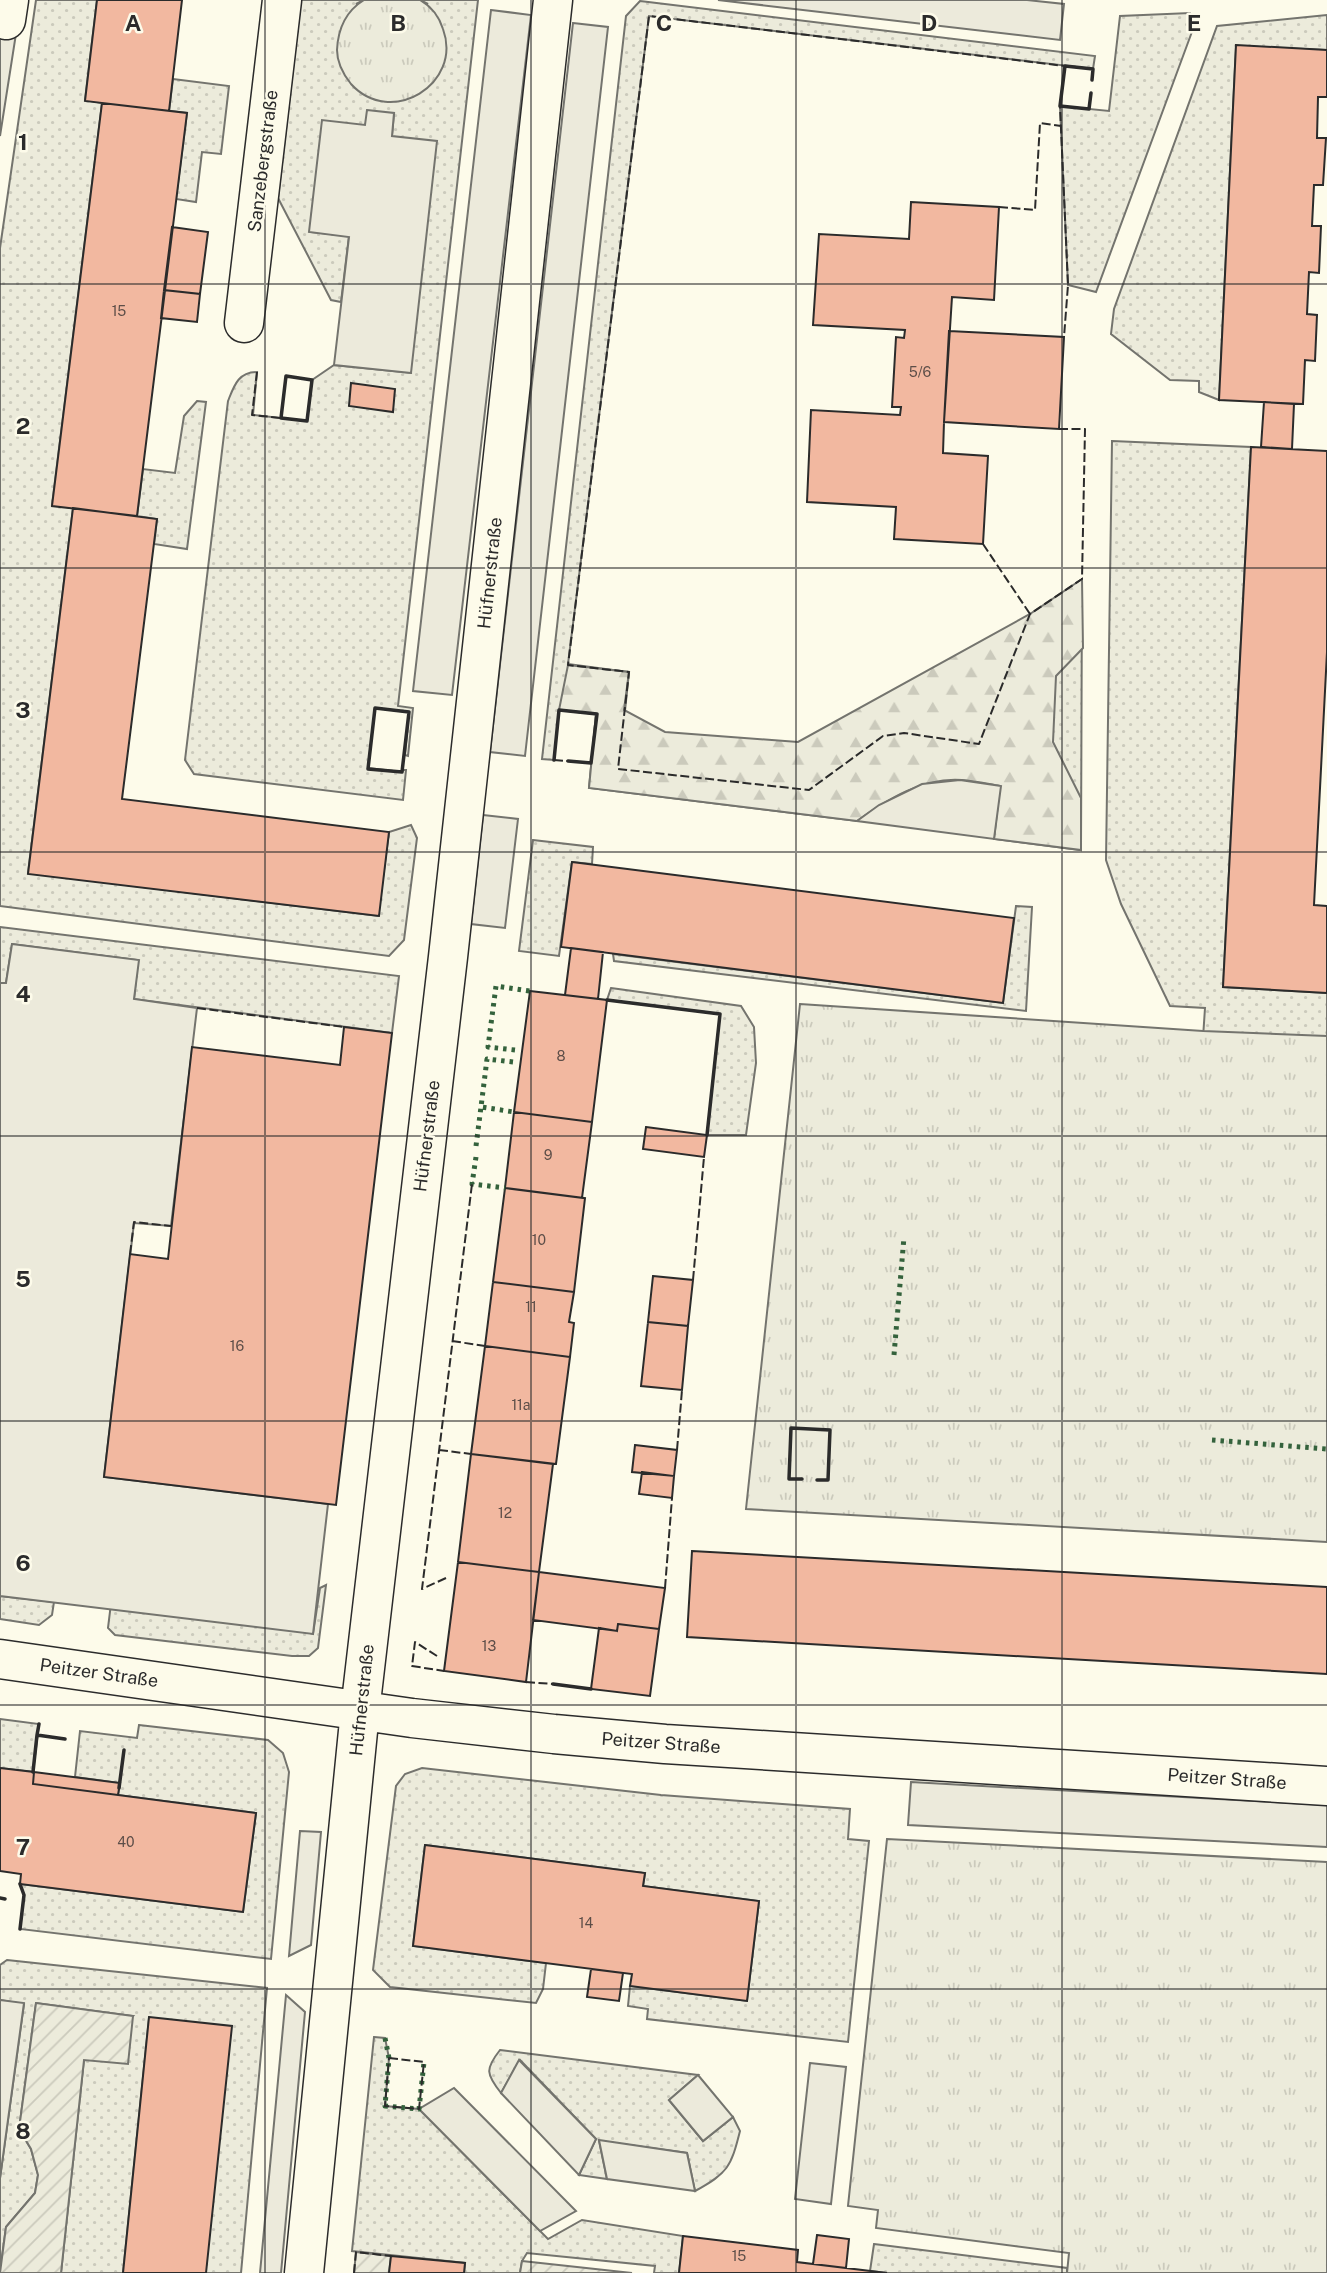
<svg xmlns="http://www.w3.org/2000/svg" width="1327" height="2273" viewBox="0 0 1327 2273" font-family="'Public Sans',sans-serif">
<style>
.grass{fill:url(#grass-dots);stroke:#74746e;stroke-width:2}
.forest{fill:url(#forest-firs);stroke:#74746e;stroke-width:2}
.park{fill:url(#park-tufts);stroke:#74746e;stroke-width:2}
.garden{fill:url(#garden-furrows);stroke:#74746e;stroke-width:2}
.parking{fill:#eceadb;stroke:#74746e;stroke-width:2}
.building{fill:#f2b8a0;stroke:#2b2b2b;stroke-width:2}
.lines{fill:none;stroke-linecap:round;stroke-linejoin:round}
.minor-casing{stroke:#2b2b2b;stroke-width:41}
.minor{stroke:#fdfbea;stroke-width:38}
.hedge{stroke:#34623c;stroke-width:5;stroke-dasharray:3.5 5;stroke-linecap:butt}
.fence{stroke:#2b2b2b;stroke-width:2;stroke-dasharray:9 3.5;stroke-linecap:butt}
.wall{stroke:#2b2b2b;stroke-width:3.5}
.grid{fill:none;stroke:#2b2b2b;stroke-width:2;stroke-opacity:0.55}
.labels{text-anchor:middle;stroke-width:5;stroke-linejoin:round;paint-order:stroke}
.number-label{font-size:14px;fill:#5d4e48}
.street-label{font-size:18px;fill:#2b2b2b;stroke:#fdfbea}
.grid-label{font-size:23px;text-anchor:middle;font-weight:bold;fill:#2b2b2b;stroke:#fdfbea;stroke-width:5;stroke-linejoin:round;paint-order:stroke}
</style>
<defs>
<pattern id="grass-dots" width="8" height="8" patternUnits="userSpaceOnUse" patternTransform="scale(1.75)"><rect width="8" height="8" fill="#ecebdb"/><path d="M2 2h.1M6 6h.1" fill="none" stroke="#cbcabc" stroke-width="1.8" stroke-linecap="round"/></pattern>
<pattern id="forest-firs" width="22" height="20" patternUnits="userSpaceOnUse" patternTransform="scale(1.75)"><rect width="22" height="20" fill="#ecebdb"/><path d="M5 1l3.5 6h-7zM16 11l3.5 6h-7z" fill="#cbcabc"/></pattern>
<pattern id="park-tufts" width="24" height="20" patternUnits="userSpaceOnUse" patternTransform="scale(1.75)"><rect width="24" height="20" fill="#ecebdb"/><path d="M3 7l-1-3M5 7V3M7 7l1-3M15 17l-1-3M17 17v-4M19 17l1-3" fill="none" stroke="#cbcabc"/></pattern>
<pattern id="garden-furrows" width="10" height="10" patternUnits="userSpaceOnUse" patternTransform="scale(1.75)"><rect width="10" height="10" fill="#ecebdb"/><path d="M-1 1l2-2M0 10L10 0M9 11l2-2" fill="none" stroke="#cbcabc"/></pattern>
</defs>
<rect width="100%" height="100%" fill="#fdfbea"/>
<path class="grass" d="M36,0H97L85,100L102,103L52,505L73,508L28,873L378,916L389,832L411,825L417,838L404,940L389,956L0,906V248Z
M301,0H364L356,4H428L420,0H478L398,706L413,708L408,756L405,755L409,712L375,708L368,768L402,772L403,770H406L403,800L194,774L185,760L228,401C234,386 238,372 257,372L253,415L307,421L312,380L334,365L411,373L392,136L394,114L366,125L310,232L349,236L341,302L331,300L278,198Z
M640,1L1095,56L1093,69L649,16L568,664L629,672L619,769L809,790L1082,579L1081,850L994,839L1000,786L879,805L857,821L589,788L596,714L559,710L554,760L542,759L626,16Z
M1190,13L1193,29L1096,292L1068,285L1060,106L1109,111L1120,16Z
M1327,15V50L1236,46L1219,400L1199,392V381L1170,380L1111,334L1114,309L1217,26Z
M173,79L229,86L221,154L202,152L196,202L176,199L187,113L169,111Z
M197,401L206,402L187,549L154,544L157,519L137,516L143,469L175,473L184,416Z
M1112,441L1251,447L1223,987L1327,993V1203L1202,1053L1205,1008L1170,1006L1121,904L1106,860Z
M533,840L593,847L592,864L572,862L559,956L519,951Z
M1016,906L1032,907L1026,1011L614,961L613,954L1003,1003Z
M0,927L399,976L392,1033L134,999L138,960L12,944L6,983H0Z
M611,988L741,1006L754,1027L756,1063L746,1135H707L720,1014L607,1000Z
M115,1571L313,1634L320,1588L326,1585L318,1648L309,1656H292L115,1635L108,1628Z
M0,1596L54,1602L52,1615L39,1625L0,1619Z
M0,1719L39,1724L33,1772L0,1768Z
M139,1725L268,1740L283,1753L289,1772L271,1959L20,1929L24,1895L20,1884L243,1912L256,1813L118,1795L120,1783L75,1777L80,1731L137,1738Z
M422,1768L661,1795L850,1809L848,1839L869,1841L848,2042L647,2019L648,2009L628,2006L630,1986L747,2001L759,1901L643,1886L645,1873L425,1845L413,1946L546,1963L543,1989L536,2003L390,1987L373,1970L396,1786L405,1774Z
M7,1960L267,1988L241,2273H206L149,2018L123,2273H61L84,2060L133,2016L36,2003L19,2129L31,2149L38,2175L35,2193L6,2227L0,2271V2178L24,2004L0,2000V1965Z
M374,2037L385,2038L389,2058L385,2106L419,2109L548,2239L582,2220L683,2236L679,2273H654L655,2266L527,2253L522,2261L520,2273H464L465,2263L352,2251Z
M500,2050L698,2075L669,2100L703,2141L733,2117L740,2131C731,2167 728,2173 695,2191L687,2153L599,2141L607,2179L579,2175L596,2139L520,2060L501,2093C486,2074 485,2069 500,2050Z
M874,2244L1067,2268V2273H887L870,2271Z"/>
<path class="forest" d="M1082,579L1083,648L1056,676L1053,742L1081,798V850L994,839L1000,786C988,784 975,781 962,780C923,777 888,799 857,821L589,788L596,714L559,710L568,665L629,672L624,710L665,732L798,742L1030,614Z"/>
<path class="park" d="M364,0H420C432,7 439,16 443,29C463,84 391,128 351,84C343,74 337,63 337,50C338,29 346,11 364,0Z
M800,1004L1203,1031L1327,1036V1542L746,1509Z
M887,1839L1327,1862V2273H1067L1069,2253L876,2228L878,2210L848,2206Z"/>
<path class="garden" d="M36,2003L133,2016L128,2064L84,2060L61,2273H0L6,2227L35,2193L38,2175L31,2149L19,2129Z
M356,2252L391,2256L389,2273H354Z
M522,2261L632,2273H520Z"/>
<path class="parking" d="M718,0H1027L1064,4L1060,40Z
M491,10L531,15L452,695L413,691Z
M0,19L18,21L0,136Z
M573,23L608,27L525,756L490,752Z
M367,110L394,113L392,136L437,141L411,373L334,365L349,237L309,232L322,120L365,125Z
M960,780L1001,786L994,839L857,821L879,805L922,784Z
M483,815L518,819L505,928L471,924Z
M12,944L139,960L134,999L197,1008L171,1226L134,1223L104,1477L328,1504L313,1634L0,1596V983H6Z
M911,1782L1327,1805V1847L908,1825Z
M300,1831L321,1832L311,1945L289,1956Z
M286,1995L305,2012L281,2273H260Z
M0,2000L24,2003L0,2178Z
M519,2060L596,2139L579,2175L501,2093Z
M810,2063L846,2067L831,2204L795,2199Z
M698,2075L733,2117L703,2141L669,2100Z
M454,2088L576,2211L540,2231L419,2109Z
M599,2140L687,2153L695,2191L607,2179Z"/>
<path class="building" d="M97,0H182L169,111L85,101Z
M1236,45L1327,50V97H1318L1317,138H1326L1323,185H1314L1312,226H1321L1319,273L1309,272L1307,314L1317,315L1315,361L1305,360L1303,404L1219,400Z
M102,103L187,113L137,516L52,506Z
M911,202L999,207L994,300L952,297L944,422L943,453L988,456L983,544L894,539L896,507L807,502L811,410L900,415L901,407H892L896,337L904,338L905,330L813,325L819,234L909,239Z
M172,227L208,232L200,294L164,290Z
M164,290L200,294L197,322L161,318Z
M949,331L1064,337L1059,429L944,422Z
M351,383L395,389L393,412L349,406Z
M1264,402L1294,404L1292,449L1261,447Z
M1251,447L1327,451V652L1314,905L1327,906V993L1223,987Z
M73,508L157,519L122,799L389,832L379,916L28,874Z
M572,862L1014,918L1003,1003L561,947Z
M571,948L603,952L598,999L565,995Z
M530,991L607,1000L592,1122L514,1112Z
M344,1027L392,1033L336,1505L104,1477L130,1254L168,1259L192,1047L340,1065Z
M514,1112L592,1122L582,1198L505,1188Z
M646,1127L707,1135L704,1157L643,1149Z
M505,1188L585,1198L574,1292L493,1282Z
M653,1276L693,1280L688,1326L648,1322Z
M493,1282L574,1292L569,1322L574,1323L570,1357L485,1346Z
M648,1322L688,1326L682,1390L641,1386Z
M485,1346L570,1357L556,1464L471,1454Z
M635,1445L677,1450L674,1476L632,1472Z
M471,1454L553,1464L539,1572L458,1562Z
M642,1472L674,1476L672,1498L639,1494Z
M692,1551L1327,1587V1674L687,1637Z
M458,1562L539,1572L526,1682L444,1671Z
M539,1572L665,1588L659,1629L618,1624L617,1631L533,1620Z
M618,1624L659,1629L650,1696L591,1689L599,1628L617,1631Z
M0,1768L34,1772L33,1784L256,1813L243,1912L20,1884L21,1874L0,1871Z
M34,1772L120,1783L118,1795L33,1784Z
M425,1845L645,1873L643,1886L759,1901L747,2001L630,1986L632,1974L413,1946Z
M591,1969L623,1973L619,2001L587,1997Z
M149,2017L232,2026L206,2273H123Z
M817,2235L849,2239L846,2268L813,2264Z
M683,2236L798,2250L797,2262L887,2273H679Z
M391,2256L465,2263L464,2273H389Z"/>
<g class="lines">
<g class="minor-casing">
<path id="minor" d="M6,20L9,0
M244,323L282,0
M0,1659L412,1718L554,1734L665,1744L1327,1786
M304,2273L360,1711L448,957L553,0"/>
</g>
<use href="#minor" class="minor"/>
<path class="hedge" d="M515,1050L488,1047L496,986L530,991
M513,1062L487,1059L481,1107L514,1112
M476,1146L481,1107
M476,1157L472,1184L505,1188
M894,1355L904,1237
M1212,1440L1327,1449
M385,2038L389,2058L385,2106L419,2109L424,2062"/>
<path class="fence" d="M999,207L1035,210L1040,123L1061,126
M257,372L252,415L281,418
M1059,429H1085L1082,579L1030,614L979,744L904,733L883,736L809,790L618,769L629,672L568,665L649,16L1065,66L1060,106L1068,285L1064,337
M983,544L1030,614
M554,760L568,761
M197,1008L344,1027
M130,1254L134,1222L171,1226
M693,1280L704,1157
M452,1341L485,1346
M439,1450L471,1454
M677,1450L682,1390
M446,1578L422,1589L472,1184
M665,1588L672,1498
M437,1656L415,1642L412,1666L444,1671
M526,1682L553,1684
M389,2058L424,2062L419,2109L385,2106Z
M354,2273L356,2252L391,2256"/>
<path class="wall" d="M1091,93L1089,109L1060,106L1065,66L1093,69L1092,80
M286,376L312,380L307,421L281,418Z
M375,708L409,712L402,772L368,769Z
M554,760L559,710L597,714L591,763L568,761
M607,1000L720,1014L707,1135
M802,1479H789L791,1428L830,1430L828,1480H817
M553,1684L591,1689
M39,1724L37,1735L65,1739
M33,1772L37,1735
M119,1788L124,1750
M0,1898L5,1899
M20,1929L24,1895L20,1884"/>
</g>
<path class="grid" d="M265,0V2273M531,0V2273M796,0V2273M1062,0V2273M0,284H1327M0,568H1327M0,852H1327M0,1136H1327M0,1421H1327M0,1705H1327M0,1989H1327"/>
<g class="labels">
<g class="number-label">
<text x="119" y="316">15</text>
<text x="920" y="377">5/6</text>
<text x="561" y="1061">8</text>
<text x="548" y="1160">9</text>
<text x="539" y="1245">10</text>
<text x="531" y="1312">11</text>
<text x="237" y="1351">16</text>
<text x="521" y="1410">11a</text>
<text x="505" y="1518">12</text>
<text x="489" y="1651">13</text>
<text x="126" y="1847">40</text>
<text x="586" y="1928">14</text>
<text x="739" y="2261">15</text>
</g>
<g class="street-label">
<text transform="translate(263 161) rotate(-83)" y="6">Sanzebergstraße</text>
<text transform="translate(490 573) rotate(-84)" y="6">Hüfnerstraße</text>
<text transform="translate(427 1136) rotate(-83)" y="6">Hüfnerstraße</text>
<text transform="translate(99 1673) rotate(8)" y="6">Peitzer Straße</text>
<text transform="translate(362 1700) rotate(-84)" y="6">Hüfnerstraße</text>
<text transform="translate(661 1743) rotate(4)" y="6">Peitzer Straße</text>
<text transform="translate(1227 1779) rotate(4)" y="6">Peitzer Straße</text>
</g>
</g>
<g class="grid-label">
<text x="133" y="31">A</text>
<text x="398" y="31">B</text>
<text x="664" y="31">C</text>
<text x="929" y="31">D</text>
<text x="1194" y="31">E</text>
<text x="23" y="150">1</text>
<text x="23" y="434">2</text>
<text x="23" y="718">3</text>
<text x="23" y="1002">4</text>
<text x="23" y="1287">5</text>
<text x="23" y="1571">6</text>
<text x="23" y="1855">7</text>
<text x="23" y="2139">8</text>
</g>
</svg>
